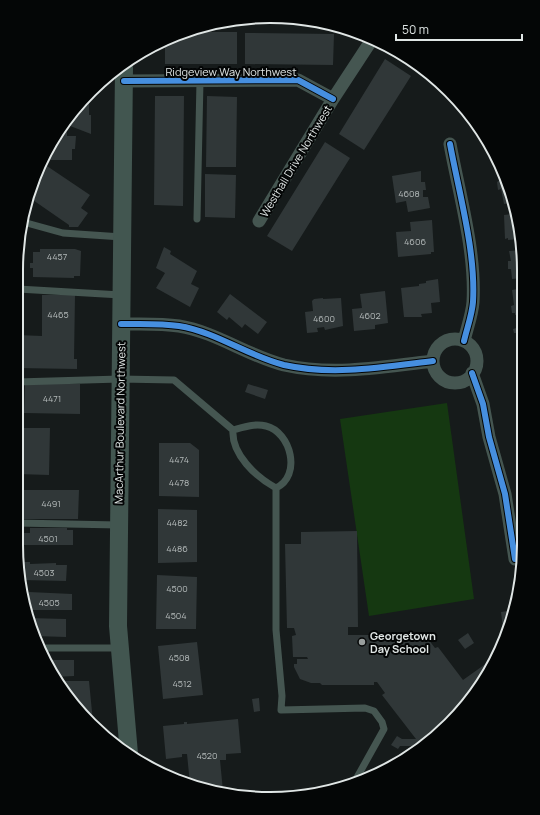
<svg xmlns="http://www.w3.org/2000/svg" width="540" height="815" viewBox="0 0 540 815" font-family="Manrope,sans-serif">
<style>
.green{fill:#153811}
.building{fill:#303738}
.lines{fill:none;stroke-linecap:round;stroke-linejoin:round}
.service{stroke:#455651;stroke-width:7}
.minor{stroke:#455651;stroke-width:13}
.secondary{stroke:#425650;stroke-width:18}
.cycleway-casing{stroke:#040606;stroke-width:8}
.cycleway{stroke:#468fdf;stroke-width:6}
.poi-dot{fill:#999f9e;stroke:#040606;stroke-width:1.5}
.labels{text-anchor:middle;stroke-width:4;stroke-linejoin:round;paint-order:stroke}
.number-label{font-size:9px;fill:#b4baba}
.street-label{font-size:11px;fill:#e0e6e5;stroke:#040606}
.poi-label{font-size:11px;font-weight:bold;fill:#e0e6e5;stroke:#040606;text-anchor:start}
.rim{fill:none;stroke:#e0e6e5;stroke-width:2}
</style>
<rect width="100%" height="100%" fill="#161b1b"/>
<path class="green" d="M447,403L474,599L369,616L340,419Z"/>
<path class="building" d="M197,32H237V64H165V40Z
M245,33L334,34L333,65L245,64Z
M385,59L411,76L364,150L339,134Z
M91,93V100H89V115H91V134L65,124L79,102Z
M155,96H184L183,206L154,205Z
M207,96L237,97L236,167H206Z
M59,132H67V136H76L75,149H72V160H47V151Z
M325,142L350,158L292,251L267,236Z
M41,162L90,195L81,208L88,213L78,227H69V225L30,198Z
M421,171V182H425L426,190H423V197H428L430,208L408,212L406,201L396,203L392,176Z
M205,174L236,175L235,218L205,217Z
M503,178L510,203L504,204L501,189L498,190L497,182Z
M513,214L520,239L508,240V238L505,239L504,215Z
M432,220L434,252H431V254L398,257L396,232L411,231L410,222Z
M164,247L171,251L170,254L197,271L191,284L199,288L190,307L156,288L165,273L156,268Z
M40,249H75L81,251L80,276H74V278L33,277V268H30V263H33V252H40Z
M522,250L523,278L512,279L511,269H508V261H511L509,251Z
M438,279L440,302L431,303L432,313L421,314L422,317H404L401,288L419,286V284L426,283V281Z
M523,288V314L515,315V313H512L511,306L514,305L512,290Z
M385,291L388,323L375,325V329L354,331L352,309L362,308L360,294Z
M230,294L267,322L258,334L245,324L242,328L229,317L227,320L217,312Z
M42,295H75L74,359H77V369L17,368V335L42,336Z
M323,298V299L341,298L343,326L325,330L324,327L317,328L318,332L307,333L305,312L313,311L312,301L314,299Z
M523,326V355H519L517,333H514L513,329Z
M520,366H523V390H519L518,383L521,382Z
M25,384H80V414L24,413Z
M248,384L268,390L265,399L245,392Z
M17,428H50L49,475L17,474Z
M159,443H190L199,450V497L159,496Z
M23,490H79L78,519H23Z
M158,509L197,510V562L158,563Z
M30,528H67V530H73V545H22V533H30Z
M357,531L358,627H348V635H425L435,648L438,647L463,680L498,655L461,713L414,751L417,746H400L398,749L391,745L397,736L402,739H416L382,695L385,693L377,682H374V685H322L320,683H311L300,679L294,667V664H297V659H308L307,657H293L292,636L296,635L294,628H287L285,544H301V532Z
M19,562H30V564L56,563V565H67L66,581L22,580Z
M157,575L197,577L196,629H156Z
M29,592L72,594V610H28L25,597L29,598Z
M514,604L504,637L501,612L508,611V605Z
M28,618L66,619V637L34,636Z
M468,633L474,643L465,649L458,640Z
M197,642L203,695L163,699L158,646Z
M46,660H74V676L54,677Z
M58,681H89L93,722L59,686Z
M259,698L260,711L254,712L252,699Z
M238,719L241,753L226,754V760H220L223,791L190,784L187,754H182V757L166,759L163,726L184,724V722H187V724Z"/>
<g class="lines">
<path class="service" d="M197,219L200,81
M23,222L63,233L122,237
M18,289L121,295
M17,382L120,379L174,380L233,430C231,454 256,477 276,488
M233,430C244,427 255,423 266,426C291,432 302,476 276,488
M276,488V630L282,696L281,710L365,708L374,711L382,722L384,729L355,781
M16,523L119,525
M40,648H119"/>
<path class="minor" d="M124,81L298,80L333,99
M450,144C459,193 476,252 473,302C472,315 467,328 464,341
M259,221L333,99L371,41
M121,324C140,324 160,323 179,326C216,332 248,356 284,365C333,376 384,367 433,361
M433 361a22 22 0 1 1 44 0a22 22 0 1 1-44 0Z
M472,373L483,404L489,437L505,494L515,559"/>
<path class="secondary" d="M124,68L118,626L129,754"/>
<g class="cycleway-casing">
<path id="cycleway" d="M124,81L298,80L333,99
M450,144C459,193 476,252 473,302C472,315 467,328 464,341
M121,324C140,324 160,323 179,326C216,332 248,356 284,365C333,376 384,367 433,361
M472,373L483,404L489,437L505,494L515,559"/>
</g>
<use href="#cycleway" class="cycleway"/>
</g>
<circle class="poi-dot" cx="362" cy="642" r="4"/>
<g class="labels">
<g class="number-label">
<text x="409" y="197">4608</text>
<text x="415" y="245">4606</text>
<text x="57" y="260">4457</text>
<text x="58" y="318">4465</text>
<text x="370" y="319">4602</text>
<text x="324" y="322">4600</text>
<text x="52" y="402">4471</text>
<text x="179" y="463">4474</text>
<text x="179" y="486">4478</text>
<text x="51" y="507">4491</text>
<text x="177" y="526">4482</text>
<text x="48" y="542">4501</text>
<text x="177" y="552">4486</text>
<text x="44" y="576">4503</text>
<text x="177" y="592">4500</text>
<text x="49" y="606">4505</text>
<text x="176" y="619">4504</text>
<text x="179" y="661">4508</text>
<text x="182" y="687">4512</text>
<text x="207" y="759">4520</text>
</g>
<g class="street-label">
<text x="231" y="76">Ridgeview Way Northwest</text>
<text transform="translate(296 161) rotate(-59)" y="4">Westhall Drive Northwest</text>
<text transform="translate(120 423) rotate(-89)" y="4">MacArthur Boulevard Northwest</text>
</g>
<g class="poi-label">
<text x="370" y="640">Georgetown<tspan x="370" dy="13">Day School</tspan></text>
</g>
</g>
<path d="M0 0H540V815H0ZM270 23H270A247 247 0 0 1 517 270V545A247 247 0 0 1 270 792H270A247 247 0 0 1 23 545V270A247 247 0 0 1 270 23Z" fill="#040606" fill-rule="evenodd"/>
<path class="rim" d="M270 23H270A247 247 0 0 1 517 270V545A247 247 0 0 1 270 792H270A247 247 0 0 1 23 545V270A247 247 0 0 1 270 23Z"/>
<path d="M396 34v6h126v-6" fill="none" stroke="#e0e6e5" stroke-width="2"/>
<text x="402" y="34" font-size="12" fill="#e0e6e5" stroke="#040606" stroke-width="3" paint-order="stroke">50 m</text>
</svg>
